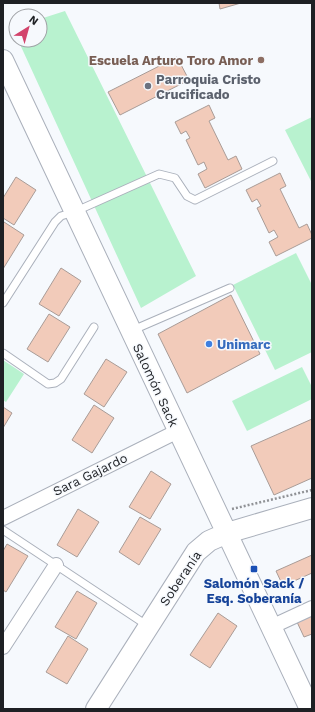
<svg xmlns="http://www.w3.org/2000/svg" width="315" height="712" viewBox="0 0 315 712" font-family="'Work Sans',sans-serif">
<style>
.green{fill:#b8f2cf}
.building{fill:#f2cbba;stroke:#a99c97}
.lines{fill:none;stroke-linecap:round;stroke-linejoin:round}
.lane-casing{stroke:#aab0bb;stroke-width:9}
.street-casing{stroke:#aab0bb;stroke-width:16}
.secondary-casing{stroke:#aab0bb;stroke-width:22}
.path{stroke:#909296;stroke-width:2.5;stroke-dasharray:2 2;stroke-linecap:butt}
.lane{stroke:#fff;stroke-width:7}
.street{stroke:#fff;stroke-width:14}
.secondary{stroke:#fff;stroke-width:20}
.education-dot{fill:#8d6e63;stroke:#f6f9fd;stroke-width:1.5}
.worship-dot{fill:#6b7280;stroke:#f6f9fd;stroke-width:1.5}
.shop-dot{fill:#3f7fe0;stroke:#f6f9fd;stroke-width:1.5}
.transit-dot{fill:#1a4fb4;stroke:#f6f9fd;stroke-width:1.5}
.labels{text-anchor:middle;stroke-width:3;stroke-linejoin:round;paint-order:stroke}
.education-label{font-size:13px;font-weight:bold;fill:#785e54;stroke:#f6f9fd;text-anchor:end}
.worship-label{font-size:13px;font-weight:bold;fill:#5b616d;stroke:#f6f9fd;text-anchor:start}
.shop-label{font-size:13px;font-weight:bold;fill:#366cbe;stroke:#f6f9fd;text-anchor:start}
.street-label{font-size:13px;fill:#1e2024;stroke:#f6f9fd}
.transit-label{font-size:13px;font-weight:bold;fill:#164399;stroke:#f6f9fd}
</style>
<rect width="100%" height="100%" fill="#f6f9fd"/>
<path class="green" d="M65,11L196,276L141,308L18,40H40V19Z
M312,117V183L285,130Z
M296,253L312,285V352L275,370L233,285Z
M3,360L24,374L6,402L3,400Z
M302,367L312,387V399L247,431L232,401Z"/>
<path class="building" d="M219,3H241L220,9Z
M177,57L189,80L120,115L108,92Z
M209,105L215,118L209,121L228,160L236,156L242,169L205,188L198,174L207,169L204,162L198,165L186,140L190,138L186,131L181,134L175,122Z
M280,173L286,186L280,189L299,228L307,224L312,235V238L276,256L269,242L278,237L274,230L269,233L257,208L261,206L257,199L252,202L246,190Z
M16,177L36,190L14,225L3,218V198Z
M4,222L24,235L3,269V224Z
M61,268L81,281L59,316L39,304Z
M231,295L260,354L187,393L158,334Z
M49,314L70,327L48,362L27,349Z
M106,359L127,372L104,407L84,394Z
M94,405L114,418L92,453L72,440Z
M3,407L12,413L3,428Z
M312,419V478L274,495L251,446Z
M151,471L171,484L150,519L129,507Z
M78,509L99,522L77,557L57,545Z
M140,517L161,529L139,565L119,552Z
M7,544L28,556L6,592L3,590V551Z
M312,555V573L283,586L276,571Z
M77,591L97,603L76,639L55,627Z
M218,613L237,626L210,668L190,655Z
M312,615V634L304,637L297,622Z
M68,636L88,649L67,684L46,672Z"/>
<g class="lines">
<g class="lane-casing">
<path id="lane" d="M3,303L55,222L61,216L74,212L159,174L175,178L187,196L195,200L273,161
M133,330L230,288
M3,353L48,384L55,383L61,379L94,327
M3,530L148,626"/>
</g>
<g class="street-casing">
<path id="street" d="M3,518L178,431
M271,627L312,608
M3,647L56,565"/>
</g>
<g class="secondary-casing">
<path id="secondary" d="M3,60L310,709
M96,709L196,552L209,541L227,533L312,508"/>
</g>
<path class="path" d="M232,509L312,490"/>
<use href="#lane" class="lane"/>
<use href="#street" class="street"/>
<use href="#secondary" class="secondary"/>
</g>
<circle class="education-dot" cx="261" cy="60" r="4"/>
<circle class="worship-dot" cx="148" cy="86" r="4"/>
<circle class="shop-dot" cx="209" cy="344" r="4"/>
<rect class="transit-dot" x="250" y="565" width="8" height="8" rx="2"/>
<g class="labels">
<g class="education-label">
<text x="253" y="65">Escuela Arturo Toro Amor</text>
</g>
<g class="worship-label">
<text x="156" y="84">Parroquia Cristo<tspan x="156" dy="15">Crucificado</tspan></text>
</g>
<g class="shop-label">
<text x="217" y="349">Unimarc</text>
</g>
<g class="street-label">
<text transform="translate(156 385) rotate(65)" y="5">Salomón Sack</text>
<text transform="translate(90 474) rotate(-26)" y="5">Sara Gajardo</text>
<text transform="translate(180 578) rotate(-56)" y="5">Soberanía</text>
</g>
<g class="transit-label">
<text x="254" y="588">Salomón Sack /<tspan x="254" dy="15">Esq. Soberanía</tspan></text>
</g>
</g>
<rect width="315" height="712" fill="none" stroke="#1e2024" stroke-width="8"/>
<g transform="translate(28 28) rotate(37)"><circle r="19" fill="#f6f9fd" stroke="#a0a2a6"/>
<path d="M0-3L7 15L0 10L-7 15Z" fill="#d3446c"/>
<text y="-6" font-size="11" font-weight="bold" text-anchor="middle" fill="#1e2024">N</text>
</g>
</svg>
